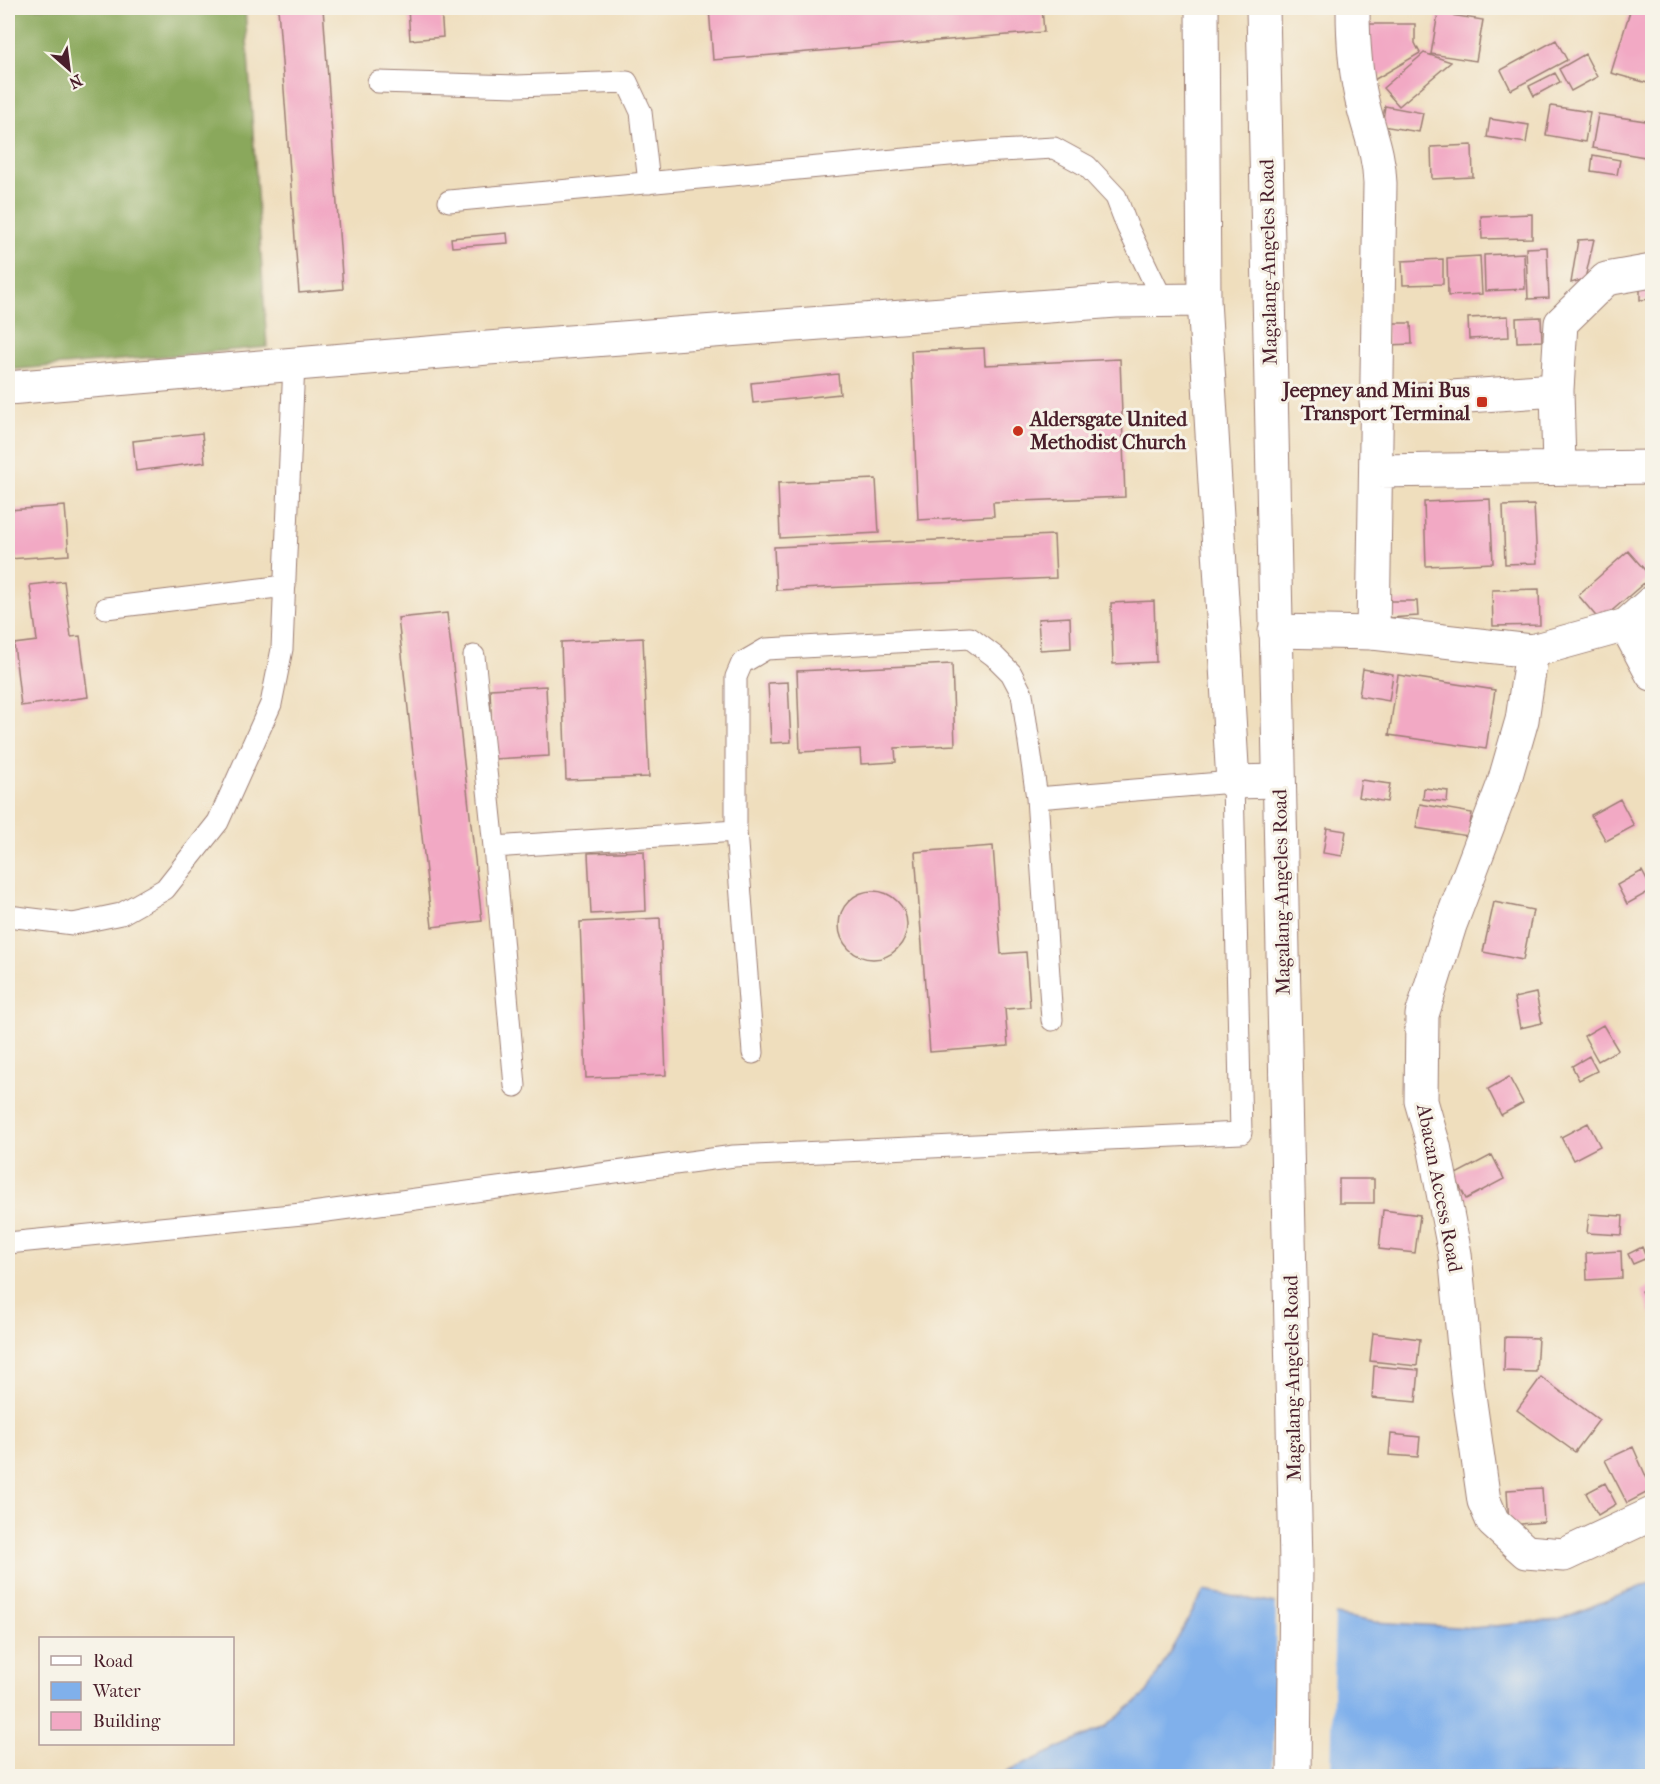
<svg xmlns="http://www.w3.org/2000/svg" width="1660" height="1784" viewBox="0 0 1660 1784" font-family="'IM FELL French Canon',serif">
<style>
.forest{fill:#8aa85c;stroke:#6a6444;stroke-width:1.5}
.water{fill:#80b0eb;stroke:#65688b;stroke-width:1.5}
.pier{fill:#efdebd}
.building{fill:#f2a9c4}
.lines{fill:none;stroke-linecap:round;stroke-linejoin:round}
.service-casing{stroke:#9c7e74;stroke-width:23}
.minor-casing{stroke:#9c7e74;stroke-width:35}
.tertiary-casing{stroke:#9c7e74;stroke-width:35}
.secondary-casing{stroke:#9c7e74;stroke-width:35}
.service{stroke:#fff;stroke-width:21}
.minor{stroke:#fff;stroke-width:33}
.tertiary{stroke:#fff;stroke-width:33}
.secondary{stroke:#fff;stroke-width:33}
.poi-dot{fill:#c8321e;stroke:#f7f3e8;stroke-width:2}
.labels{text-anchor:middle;stroke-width:6;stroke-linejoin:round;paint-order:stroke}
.street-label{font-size:20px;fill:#4a1f2b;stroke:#f7f3e8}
.poi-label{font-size:20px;font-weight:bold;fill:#4a1f2b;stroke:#f7f3e8;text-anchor:end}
</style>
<rect width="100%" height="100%" fill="#f7f3e8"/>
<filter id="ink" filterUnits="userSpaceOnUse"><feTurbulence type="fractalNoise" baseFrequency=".0167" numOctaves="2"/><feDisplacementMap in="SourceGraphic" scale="12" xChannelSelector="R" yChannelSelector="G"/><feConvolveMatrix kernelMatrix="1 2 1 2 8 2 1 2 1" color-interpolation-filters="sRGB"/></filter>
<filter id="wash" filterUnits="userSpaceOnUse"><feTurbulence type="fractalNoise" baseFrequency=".008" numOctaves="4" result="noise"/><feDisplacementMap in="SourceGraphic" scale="24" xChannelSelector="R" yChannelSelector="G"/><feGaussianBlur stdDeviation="1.35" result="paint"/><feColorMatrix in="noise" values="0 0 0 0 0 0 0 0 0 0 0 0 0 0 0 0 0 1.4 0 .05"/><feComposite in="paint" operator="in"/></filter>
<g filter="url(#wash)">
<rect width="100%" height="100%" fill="#efdebd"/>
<path class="forest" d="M8,8H245L267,347L8,370Z"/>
<path class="water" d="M1652,1582V1776H998L1105,1727L1147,1693L1204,1591L1374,1622L1473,1628L1558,1620Z"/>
<path class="pier" d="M1276,1601L1335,1612L1331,1776H1273Z"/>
<g id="blocks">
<path class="building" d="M278,8H323L343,289L299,293Z
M408,8H441L443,37L410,40Z
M709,8H1042L1044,32L713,60Z
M1442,8H1475L1474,14Z
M1631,8H1652L1651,84L1611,73Z
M1438,13L1483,20L1476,61L1431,54Z
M1364,24H1415V43L1420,53L1374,80Z
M1556,40L1567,60L1511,90L1501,70Z
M1424,53L1451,62L1399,106L1383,88Z
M1585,54L1597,77L1571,91L1559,69Z
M1555,73L1560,82L1534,96L1529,86Z
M1385,106L1423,113L1419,132L1382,126Z
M1551,106L1590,112L1585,142L1546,135Z
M1598,114L1652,122L1651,158L1592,148Z
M1490,119L1529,125L1526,143L1487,137Z
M1472,145L1473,177L1432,179L1431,147Z
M1593,155L1620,160L1617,175L1591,171Z
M1532,214V238L1482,239L1481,216Z
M507,233L508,243L452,247L451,238Z
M1594,239L1585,279L1571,283L1578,240Z
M1547,247L1549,298L1528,299L1526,248Z
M1524,253L1525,289L1485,291L1484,255Z
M1480,256L1482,294L1448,296L1447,258Z
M1443,259V284L1403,285L1402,261Z
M1652,283V299L1640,300V284Z
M1508,316L1509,337L1469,339L1468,318Z
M1541,317L1542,341L1517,342L1516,318Z
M1386,323H1411L1412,344L1387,345Z
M984,348L985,365L1120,359L1125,497L993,502L994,516L918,520L911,351Z
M838,374L840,394L753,403L751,383Z
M1649,399H1652V437H1651Z
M202,433L205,462L136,471L133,441Z
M876,479L879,533L780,538L778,483Z
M1490,499L1493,563L1426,566L1424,502Z
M1534,505L1537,563L1505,564L1503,506Z
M65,506L69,555L8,559V510Z
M1054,535L1056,578L776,590L774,547Z
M1628,551L1651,577L1600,621L1578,595Z
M64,581L71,637L80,636L88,697L21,706L14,644L37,641L30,585Z
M1539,589L1540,625L1493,626L1492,590Z
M1154,601L1156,662L1113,664L1111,603Z
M1388,601H1417L1418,616L1389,618Z
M447,613L482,921L432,927L398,618Z
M1070,617L1071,648L1040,650L1038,619Z
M643,638L649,777L566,780L561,642Z
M952,664L955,745L895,748L896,762L861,764L860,749L800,752L797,671Z
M1363,669L1393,674L1389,701L1359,696Z
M1398,675L1495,690L1486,749L1389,735Z
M788,682L791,742L771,743L768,683Z
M546,686L549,756L493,759L490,689Z
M1361,780L1390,784L1387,802L1358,797Z
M1424,788L1448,791L1447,802L1423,799Z
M1620,799L1634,826L1606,841L1591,815Z
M1420,804L1472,813L1468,836L1416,828Z
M1327,828L1346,831L1342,856L1323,853Z
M993,846L1001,954L1026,952L1030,1007L1005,1009L1008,1046L930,1052L915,852Z
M644,851L646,911L591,914L588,853Z
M1642,871L1652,890L1627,904L1617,885Z
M839 925a34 34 0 1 1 68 0a34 34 0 1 1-68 0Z
M1494,902L1533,910L1523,960L1483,952Z
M660,918L666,1075L586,1078L580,922Z
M1536,993L1542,1023L1520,1028L1514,998Z
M1603,1025L1618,1050L1598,1061L1584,1036Z
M1589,1056L1597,1071L1579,1080L1572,1066Z
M1509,1077L1523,1103L1501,1115L1488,1089Z
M1588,1123L1600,1146L1573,1160L1561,1137Z
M1492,1155L1504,1179L1466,1199L1454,1175Z
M1339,1179H1374V1203H1339Z
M1383,1210L1420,1215L1415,1253L1379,1249Z
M1589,1214L1623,1216L1622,1235L1587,1233Z
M1642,1247L1647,1258L1633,1264L1628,1254Z
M1621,1251L1622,1278L1587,1280L1586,1253Z
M1652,1285V1316L1641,1291Z
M1373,1333L1420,1339L1417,1366L1370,1361Z
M1505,1337L1538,1338L1536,1372L1504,1371Z
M1374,1366L1419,1370L1416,1402L1372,1398Z
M1541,1377L1599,1420L1575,1452L1517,1410Z
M1391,1434L1420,1437L1418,1457L1389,1455Z
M1633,1447L1652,1490L1627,1503L1605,1460Z
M1605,1483L1616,1504L1598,1515L1586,1493Z
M1542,1488L1544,1522L1509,1525L1507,1490Z"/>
</g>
</g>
<g filter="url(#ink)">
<use href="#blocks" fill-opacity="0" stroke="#9c7e74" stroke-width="1.5"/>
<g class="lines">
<g class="service-casing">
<path id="service" d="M378,82L517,86L627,82L641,112L649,183
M449,201L982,152L1054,148L1087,166L1116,197L1127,226L1162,299
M106,608L285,586
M474,656L494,847L515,1086
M494,847L736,831
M8,916L73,924L121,914L165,889L218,822L271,704L282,649L294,363
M753,1053L736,831V677L742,663L766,649L970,638L994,656L1011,673L1022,694L1037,798L1052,1020
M8,1243L312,1213L734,1156L1241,1133L1233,782L1037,798"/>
</g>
<g class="minor-casing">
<path id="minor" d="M1202,8L1204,300L1233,782L1278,781
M1353,8C1353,39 1355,71 1362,101C1369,131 1379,152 1380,183L1373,633
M8,388L488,348L1116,301L1204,300
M1557,390L1559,467
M1376,402L1557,390L1561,323L1606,279L1652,271
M1377,471L1652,467
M1626,625L1652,674
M1532,651L1626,625L1652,602"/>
</g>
<g class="tertiary-casing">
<path id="tertiary" d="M1275,631L1373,633L1532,651L1522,720L1503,786L1450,925L1422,1015L1421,1101L1434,1146L1455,1254L1468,1388L1484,1501L1493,1522L1526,1552L1564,1555L1652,1514"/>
</g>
<g class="secondary-casing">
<path id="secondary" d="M1263,8L1296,1565L1294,1776"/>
</g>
<use href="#service" class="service"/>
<use href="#minor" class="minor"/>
<use href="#tertiary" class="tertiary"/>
<use href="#secondary" class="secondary"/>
</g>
</g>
<g class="poi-dot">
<rect x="1476" y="396" width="12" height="12" rx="3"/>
<circle cx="1018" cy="431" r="6"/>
</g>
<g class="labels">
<g class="street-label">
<text transform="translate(1268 262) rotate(-91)" y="7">Magalang-Angeles Road</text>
<text transform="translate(1281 892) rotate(-91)" y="7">Magalang-Angeles Road</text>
<text transform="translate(1440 1188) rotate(79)" y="7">Abacan Access Road</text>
<text transform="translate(1292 1378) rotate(-91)" y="7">Magalang-Angeles Road</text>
</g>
<g class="poi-label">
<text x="1470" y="397">Jeepney and Mini Bus<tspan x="1470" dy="23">Transport Terminal</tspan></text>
<text x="1030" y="426" text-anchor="start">Aldersgate United<tspan x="1030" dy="23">Methodist Church</tspan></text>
</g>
</g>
<rect width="1660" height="1784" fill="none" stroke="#f7f3e8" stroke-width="30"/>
<rect x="39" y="1637" width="195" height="108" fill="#f7f3e8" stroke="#b29e9c" stroke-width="1.5"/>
<rect x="51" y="1656" width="30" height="9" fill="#ffffff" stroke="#b29e9c" stroke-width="1.5"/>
<text x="93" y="1667" font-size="18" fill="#4a1f2b">Road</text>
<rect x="51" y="1682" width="30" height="18" fill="#80b0eb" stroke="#b29e9c" stroke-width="1.5"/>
<text x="93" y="1697" font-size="18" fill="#4a1f2b">Water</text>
<rect x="51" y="1712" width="30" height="18" fill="#f2a9c4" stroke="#b29e9c" stroke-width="1.5"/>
<text x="93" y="1727" font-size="18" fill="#4a1f2b">Building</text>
<g transform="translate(69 69) rotate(152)" stroke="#f7f3e8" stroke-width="4.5" paint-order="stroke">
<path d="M0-4.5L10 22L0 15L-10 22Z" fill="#4a1f2b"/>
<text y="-9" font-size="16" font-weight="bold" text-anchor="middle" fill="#4a1f2b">N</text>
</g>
</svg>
